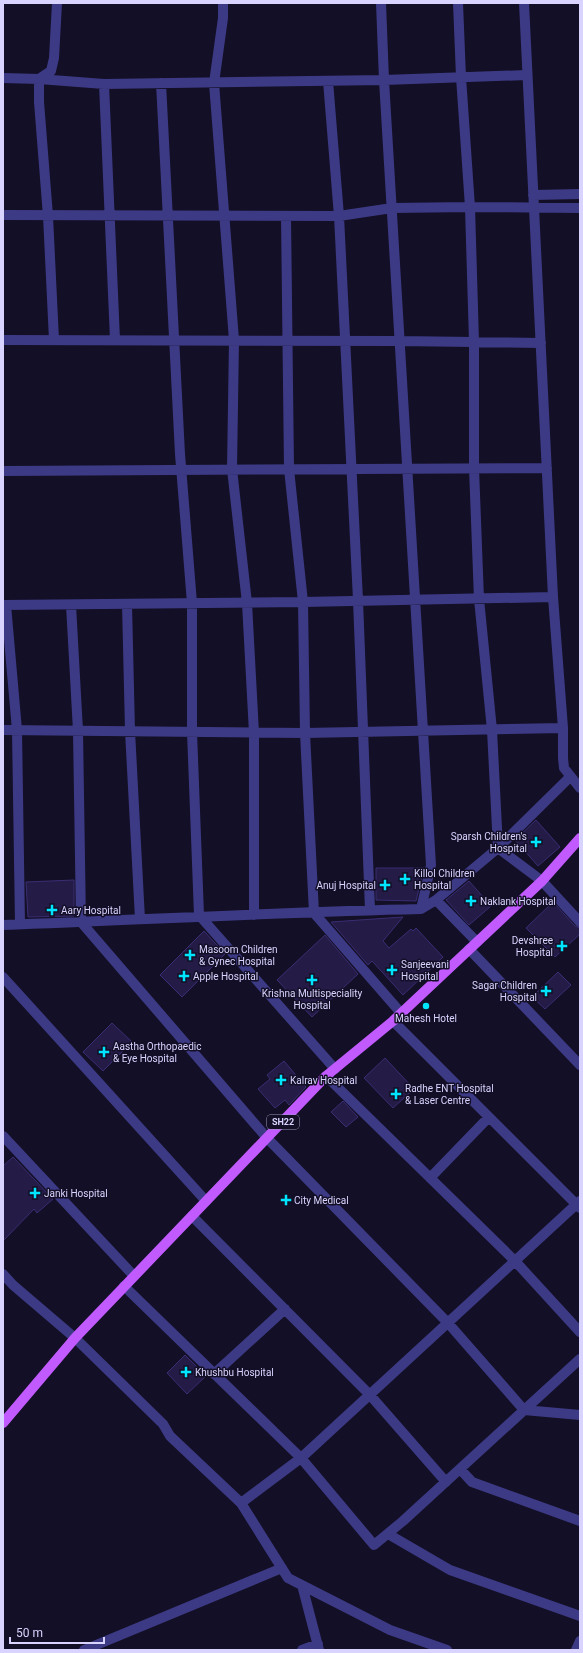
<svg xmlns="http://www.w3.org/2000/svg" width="583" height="1653" viewBox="0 0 583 1653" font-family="Roboto,sans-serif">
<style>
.building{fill:#241b47;stroke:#3b2d73}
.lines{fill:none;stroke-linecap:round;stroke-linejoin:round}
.minor{stroke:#3d3a85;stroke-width:10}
.major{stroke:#c25bff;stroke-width:10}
.poi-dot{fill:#00e5ff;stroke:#130f26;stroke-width:1.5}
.labels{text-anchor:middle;stroke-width:3;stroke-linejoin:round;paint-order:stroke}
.shield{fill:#130f26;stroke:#9e99be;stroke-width:1}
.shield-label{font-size:9px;font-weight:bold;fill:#d9d4ff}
.poi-label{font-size:10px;fill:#d9d4ff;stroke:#130f26;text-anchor:start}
</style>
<rect width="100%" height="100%" fill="#130f26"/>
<path class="building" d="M536,820L560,847L538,866L515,840Z
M376,868H424L416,901L376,900Z
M74,880V916L28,917L26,882Z
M469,881L491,906L469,925L446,900Z
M553,902L575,926L580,928V934L555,957L526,928Z
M403,917L383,941L389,948L411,929L413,931L416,928L443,957L403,995L372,961L368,965L331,922Z
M204,931L225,954L182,997L160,975Z
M325,935L358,974L312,1017L277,980Z
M558,972L571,985L545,1009L532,997Z
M112,1023L132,1042L103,1071L83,1052Z
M385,1058L414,1089L393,1108L364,1078Z
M284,1061L306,1087L289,1105L285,1100L275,1108L258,1089L270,1079L267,1075Z
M343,1101L358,1117L346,1127L331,1112Z
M13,1157L53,1199L37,1213L34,1209L3,1241V1166Z
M185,1355L206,1376L187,1394L167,1373Z"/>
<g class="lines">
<path class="minor" d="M223,3V18L214,83L234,340L232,469L247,603L254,733V915
M381,3L384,80L527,75
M458,3L461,77L470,207L474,342V468L479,599L492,730L498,848L542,881L580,922
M524,3L553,597L563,728V758L564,768L580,788
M3,78L39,79L104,84L384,80L431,865L421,909
M328,81L339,216L358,600L370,910
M161,83L180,454L192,603V732L199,915L335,1069
M104,84L115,340
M533,195L580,194
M3,215L339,216L392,208L470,207L580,208
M286,216L289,469L303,602L305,733L314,913L401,1013
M3,340L399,341L541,343
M54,340L48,216L39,102V79L51,71L54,58L57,3
M3,471L547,468
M127,604L130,731L140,919
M3,605L303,602L553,597
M6,605L17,730L20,924
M71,605L78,731L81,922L267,1138L448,1323L524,1410L580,1415
M3,730L305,733L563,728
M436,900L477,942
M3,925C142,920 282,912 421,909L436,900L498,848L570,777
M469,949L580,1065
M3,977L206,1201
M393,1021L580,1208
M326,1076L515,1261L580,1332
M3,1136L134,1276
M430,1178L489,1117
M192,1216L370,1395L446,1482
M3,1274L13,1285L75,1338L163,1424L170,1436L241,1503
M124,1286L301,1458L374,1545L403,1521L580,1359
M214,1374L285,1309
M460,1469L472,1482L580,1521
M388,1534L450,1570L580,1616
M302,1585L319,1650
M84,1650L282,1568
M302,1650L318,1644
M447,1650L390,1630L288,1578L241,1503L301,1458L580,1201
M576,1650L580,1641"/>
<path class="major" d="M3,1423L75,1338L326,1076L393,1021L542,881L580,838"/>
</g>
<g class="poi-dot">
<path d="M534 836h4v4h4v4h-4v4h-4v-4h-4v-4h4z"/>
<path d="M403 873h4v4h4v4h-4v4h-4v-4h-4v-4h4z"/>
<path d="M383 879h4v4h4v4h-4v4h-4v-4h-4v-4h4z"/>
<path d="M469 895h4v4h4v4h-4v4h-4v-4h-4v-4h4z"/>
<path d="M50 904h4v4h4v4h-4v4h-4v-4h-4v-4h4z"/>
<path d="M560 940h4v4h4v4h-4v4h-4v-4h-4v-4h4z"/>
<path d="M188 949h4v4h4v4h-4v4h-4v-4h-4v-4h4z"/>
<path d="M390 964h4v4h4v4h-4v4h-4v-4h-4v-4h4z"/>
<path d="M182 970h4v4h4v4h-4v4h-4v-4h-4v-4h4z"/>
<path d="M310 974h4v4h4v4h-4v4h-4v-4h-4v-4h4z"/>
<path d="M544 985h4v4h4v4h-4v4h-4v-4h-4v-4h4z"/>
<circle cx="426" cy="1006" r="4"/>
<path d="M102 1046h4v4h4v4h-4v4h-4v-4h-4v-4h4z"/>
<path d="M279 1074h4v4h4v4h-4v4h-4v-4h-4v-4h4z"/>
<path d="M394 1088h4v4h4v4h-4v4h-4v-4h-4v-4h4z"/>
<path d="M33 1187h4v4h4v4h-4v4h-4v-4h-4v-4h4z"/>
<path d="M284 1194h4v4h4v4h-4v4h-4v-4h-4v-4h4z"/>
<path d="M184 1366h4v4h4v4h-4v4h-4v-4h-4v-4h4z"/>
</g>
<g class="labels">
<rect class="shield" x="267" y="1115" width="32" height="14" rx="3"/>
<g class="shield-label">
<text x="283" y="1125">SH22</text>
</g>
<g class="poi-label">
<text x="527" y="840" text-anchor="end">Sparsh Children's<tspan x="527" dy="12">Hospital</tspan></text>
<text x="414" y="877">Killol Children<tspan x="414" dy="12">Hospital</tspan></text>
<text x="376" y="889" text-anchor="end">Anuj Hospital</text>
<text x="480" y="905">Naklank Hospital</text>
<text x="61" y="914">Aary Hospital</text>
<text x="553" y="944" text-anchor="end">Devshree<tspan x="553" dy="12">Hospital</tspan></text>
<text x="199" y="953">Masoom Children<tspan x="199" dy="12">&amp; Gynec Hospital</tspan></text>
<text x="401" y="968">Sanjeevani<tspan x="401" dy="12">Hospital</tspan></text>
<text x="193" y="980">Apple Hospital</text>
<text x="537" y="989" text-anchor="end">Sagar Children<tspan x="537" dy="12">Hospital</tspan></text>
<text x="312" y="997" text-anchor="middle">Krishna Multispeciality<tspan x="312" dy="12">Hospital</tspan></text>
<text x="426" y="1022" text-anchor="middle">Mahesh Hotel</text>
<text x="113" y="1050">Aastha Orthopaedic<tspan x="113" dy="12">&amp; Eye Hospital</tspan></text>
<text x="290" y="1084">Kalrav Hospital</text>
<text x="405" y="1092">Radhe ENT Hospital<tspan x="405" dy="12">&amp; Laser Centre</tspan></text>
<text x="44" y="1197">Janki Hospital</text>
<text x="294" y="1204">City Medical</text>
<text x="195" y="1376">Khushbu Hospital</text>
</g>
</g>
<rect width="583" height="1653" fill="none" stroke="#d9d4ff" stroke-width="8"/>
<path d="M10 1637v6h94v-6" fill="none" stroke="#d9d4ff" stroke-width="2"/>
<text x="16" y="1637" font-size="12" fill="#d9d4ff" stroke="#130f26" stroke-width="3" paint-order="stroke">50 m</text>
</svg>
